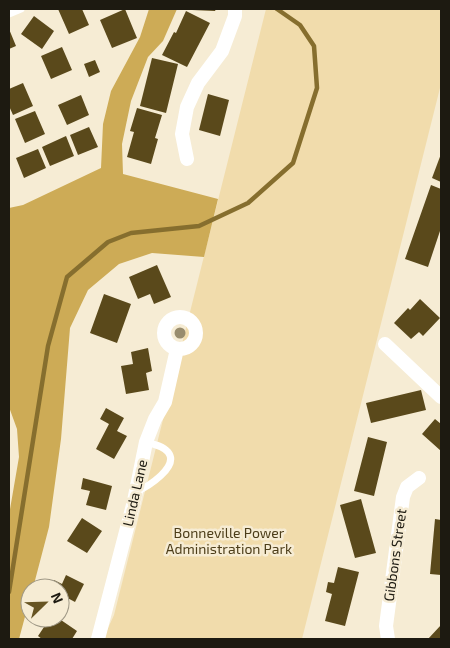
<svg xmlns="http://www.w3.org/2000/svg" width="450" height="648" viewBox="0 0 450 648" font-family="'Exo 2',sans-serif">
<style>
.green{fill:#f1dcac}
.forest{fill:#cdab56}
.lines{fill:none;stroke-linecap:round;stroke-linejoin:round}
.stream{stroke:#866e2e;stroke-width:4.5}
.building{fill:#5a491b}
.lane{stroke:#fff;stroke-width:7}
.street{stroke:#fff;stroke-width:14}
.tree{fill:#988c6d}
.labels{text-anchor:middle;stroke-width:5;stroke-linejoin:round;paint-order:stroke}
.street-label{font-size:14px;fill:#1d1a11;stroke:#f6ecd4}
.park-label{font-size:14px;fill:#4c3d19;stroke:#f6ecd4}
</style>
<rect width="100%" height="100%" fill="#f6ecd4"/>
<path class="green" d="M266,9H441V84L302,639H103L114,615Z"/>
<path class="forest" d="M149,9H177L163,41L148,57L131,101L122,144L123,174L218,199L204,257L152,253L119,264L88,290L70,328L61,439L49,527L33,588H30V598L19,639H9V515L19,457L17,429L9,407V208L23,205L101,168L103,124L111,91L140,37Z"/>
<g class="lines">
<path class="stream" d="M9,592L48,346L67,277L108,242L131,233L199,226L248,203L293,163L317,88L314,46L300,25L277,9"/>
</g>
<path class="building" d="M58,9H82L89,25L69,34Z
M125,9L137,38L112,48L100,20Z
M192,9H216L215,11L192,10Z
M186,11L210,23L187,67L162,55L174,32L176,33Z
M34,16L54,31L42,49L21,34Z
M9,29L16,46L9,49Z
M62,47L72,70L51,79L41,56Z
M152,58L178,64L166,113L140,106Z
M95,60L100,72L89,77L84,64Z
M23,83L33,106L13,115L9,106V89Z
M208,94L229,100L220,136L199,130Z
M81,95L89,115L67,125L58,105Z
M137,108L162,115L155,138L158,139L151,164L127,157L134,132L130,131Z
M35,111L45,134L25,143L15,119Z
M89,127L98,147L78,155L70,135Z
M66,136L74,156L50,166L42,147Z
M38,149L46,168L24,178L16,158Z
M441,154V182L432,178Z
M431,185L441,189V228L428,267L405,259Z
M157,265L171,297L154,304L150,294L138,299L129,277Z
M104,294L131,304L117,343L90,333Z
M420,299L440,318L423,336L419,332L411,339L394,323L408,308L410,310Z
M148,348L152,371L146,373L149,390L126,394L121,366L133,364L131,352Z
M421,390L426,410L371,423L366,403Z
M106,408L124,418L117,431L127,436L114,459L96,449L109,424L100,419Z
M435,419L441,424V451L422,434Z
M368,437L387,442L374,496L354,491Z
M83,478L112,486L106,510L86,505L90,491L81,489Z
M361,499L376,553L355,558L340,505Z
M82,518L102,531L87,553L67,541Z
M435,519L441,520V575L430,574Z
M338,567L359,572L345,626L325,621L332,594L326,592L328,582L334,583Z
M66,575L84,584L75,602L60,594V588H50L54,580L62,584Z
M50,618H58L77,631L72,639H42L38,636Z
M441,625V639H428Z"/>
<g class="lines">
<path class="lane" d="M9,14L21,9
M136,492C147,487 180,467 168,452C163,446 154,444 146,442"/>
<path class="street" d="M187,159L182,134L187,107L198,83L222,51L235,16V9
M164 333a16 16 0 1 1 32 0a16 16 0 1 1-32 0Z
M385,344L441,397
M98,639L134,501L146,442L155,419L165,402L177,349
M388,639L386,626L403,497L407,487L419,478"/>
</g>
<circle class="tree" cx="180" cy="333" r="5.5"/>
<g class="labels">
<g class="street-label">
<text transform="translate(135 493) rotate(-77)" y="5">Linda Lane</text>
<text transform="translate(395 555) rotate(-82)" y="5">Gibbons Street</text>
</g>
<g class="park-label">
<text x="229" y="538">Bonneville Power<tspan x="229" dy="16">Administration Park</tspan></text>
</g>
</g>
<rect width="450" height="648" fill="none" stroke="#1d1a11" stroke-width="20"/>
<g transform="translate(45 603) rotate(67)"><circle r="24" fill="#f6ecd4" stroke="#9f9886"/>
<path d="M0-4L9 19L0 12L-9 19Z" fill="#675422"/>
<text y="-8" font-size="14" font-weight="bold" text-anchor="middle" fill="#1d1a11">N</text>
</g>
</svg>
